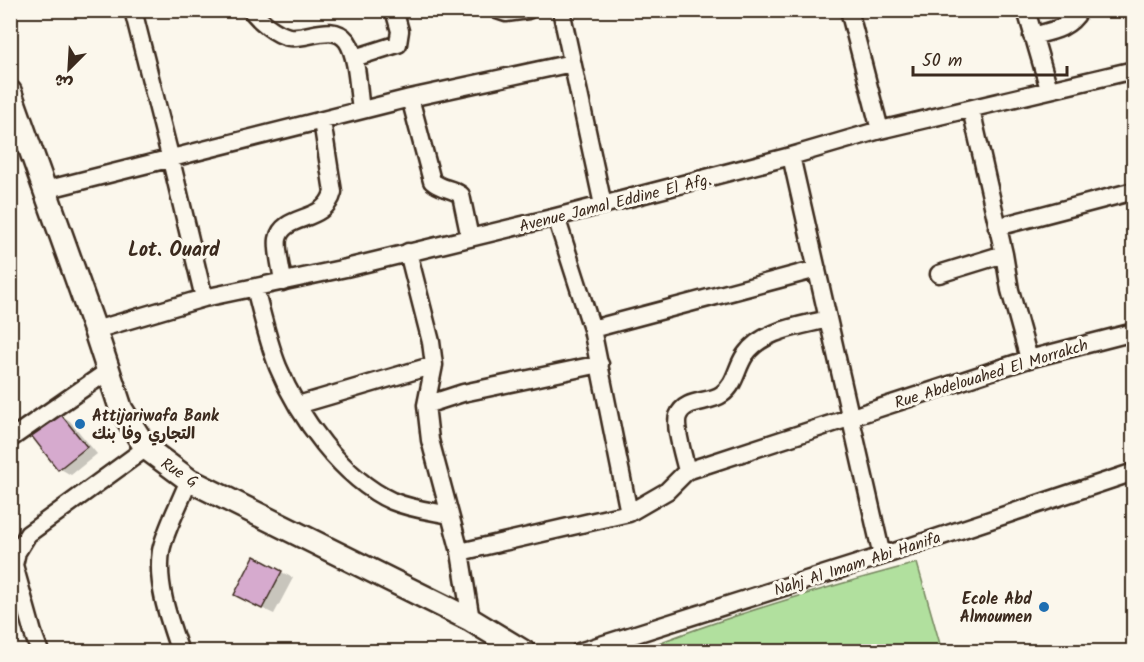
<svg xmlns="http://www.w3.org/2000/svg" width="1144" height="662" viewBox="0 0 1144 662" font-family="Kalam,'Playpen Sans Arabic',sans-serif">
<style>
.green{fill:#b1e09e;stroke:#76855e;stroke-width:1.5}
.shadow{fill:#0003}
.building{fill:#d6aace;stroke:#3b2a1e;stroke-width:1.5}
.lines{fill:none;stroke-linecap:round;stroke-linejoin:round}
.street-casing{stroke:#3b2a1e;stroke-width:21}
.secondary-casing{stroke:#3b2a1e;stroke-width:27}
.street{stroke:#fbf7ec;stroke-width:16}
.secondary{stroke:#fbf7ec;stroke-width:22}
.poi-dot{fill:#1f6fb2;stroke:#fbf7ec;stroke-width:2}
.labels{text-anchor:middle;stroke-width:6;stroke-linejoin:round;paint-order:stroke}
.street-label{font-size:16px;fill:#3b2a1e;stroke:#fbf7ec}
.poi-label{font-size:16px;font-weight:bold;fill:#3b2a1e;stroke:#fbf7ec;text-anchor:start}
.quarter-label{font-size:20px;font-weight:bold;fill:#3b2a1e;stroke:#fbf7ec}
</style>
<rect width="100%" height="100%" fill="#fbf7ec"/>
<filter id="ink" filterUnits="userSpaceOnUse"><feTurbulence type="fractalNoise" baseFrequency=".0167" numOctaves="2"/><feDisplacementMap in="SourceGraphic" scale="12" xChannelSelector="R" yChannelSelector="G"/><feConvolveMatrix kernelMatrix="1 2 1 2 8 2 1 2 1" color-interpolation-filters="sRGB"/></filter>
<g filter="url(#ink)">
<path class="green" d="M917,563L942,651H638C729,615 822,588 917,563Z"/>
<path class="shadow" d="M59,414L70,421L97,454L71,475L59,468Z
M255,558L293,578L274,614L247,601Z"/>
<path class="building" d="M59,412L87,447L58,470L30,434Z
M254,556L282,571L262,609L234,595Z"/>
<g class="lines">
<g class="street-casing">
<path id="street" d="M133,10L171,160L204,298
M251,10C260,21 275,34 289,37C307,40 333,22 347,41C358,57 358,92 361,110
M497,10L506,13L528,10
M561,10L603,205
M849,10L880,130
M1026,10L1049,89
M1032,36C1052,31 1069,29 1080,10
M354,58L398,44L400,31L394,10
M410,98L432,181C442,190 450,187 461,195L470,238
M971,109L1004,254
M791,156L882,556
M45,190L410,98L572,63
M556,217L592,329L629,513
M997,227L1134,191
M408,252L431,342L434,365L426,405L430,440L460,552L471,620
M939,274L1004,254L1010,290L1029,359
M283,282C282,271 276,249 278,239C283,213 325,224 333,192L322,121
M255,288C262,314 268,342 278,367C298,416 343,479 392,501C411,509 430,511 450,515
M828,319C801,326 762,330 745,355C736,368 736,384 722,394C709,404 685,398 678,416C674,426 684,458 687,471L1029,359L1134,332
M592,329L817,269
M95,330L204,298L346,268L556,217L791,156L880,130L1134,70
M298,405L434,365
M426,405L463,393L600,364
M10,439L108,371
M460,552L629,513L667,491L687,471
M40,652L33,633L14,565L17,552L28,534L146,448
M180,652C169,620 156,585 161,551C164,533 182,498 189,480
M579,652L882,556L1134,472"/>
</g>
<g class="secondary-casing">
<path id="secondary" d="M10,92L95,330L121,409L146,448L189,480L471,620L524,652"/>
</g>
<use href="#street" class="street"/>
<use href="#secondary" class="secondary"/>
</g>
</g>
<g class="poi-dot">
<circle cx="80" cy="424" r="6"/>
<circle cx="1044" cy="607" r="6"/>
</g>
<g class="labels">
<g class="street-label">
<text transform="translate(615 202) rotate(-14)" y="6">Avenue Jamal Eddine El Afg.</text>
<text transform="translate(991 373) rotate(-17)" y="6">Rue Abdelouahed El Morrakch</text>
<text transform="translate(180 472) rotate(33)" y="6">Rue G</text>
<text transform="translate(857 563) rotate(-18)" y="6">Nahj Al Imam Abi Hanifa</text>
</g>
<g class="poi-label">
<text x="92" y="421">Attijariwafa Bank<tspan x="92" dy="18">التجاري وفا بنك</tspan></text>
<text x="1032" y="604" text-anchor="end">Ecole Abd<tspan x="1032" dy="18">Almoumen</tspan></text>
</g>
<g class="quarter-label">
<text x="174" y="256">Lot. Ouard</text>
</g>
</g>
<rect width="1144" height="662" fill="none" stroke="#fbf7ec" stroke-width="36"/>
<rect x="18" y="18" width="1108" height="626" fill="none" stroke="#3b2a1e" stroke-width="2" filter="url(#ink)"/>
<g transform="translate(69 69) rotate(204)" stroke="#fbf7ec" stroke-width="4.5" paint-order="stroke">
<path d="M0-4.5L10 22L0 15L-10 22Z" fill="#3b2a1e"/>
<text y="-9" font-size="16" font-weight="bold" text-anchor="middle" fill="#3b2a1e">ش</text>
</g>
<path d="M913 66v9h154v-9" fill="none" stroke="#3b2a1e" stroke-width="3"/>
<text x="922" y="66" font-size="18" fill="#3b2a1e" stroke="#fbf7ec" stroke-width="4.5" paint-order="stroke">50 m</text>
</svg>
